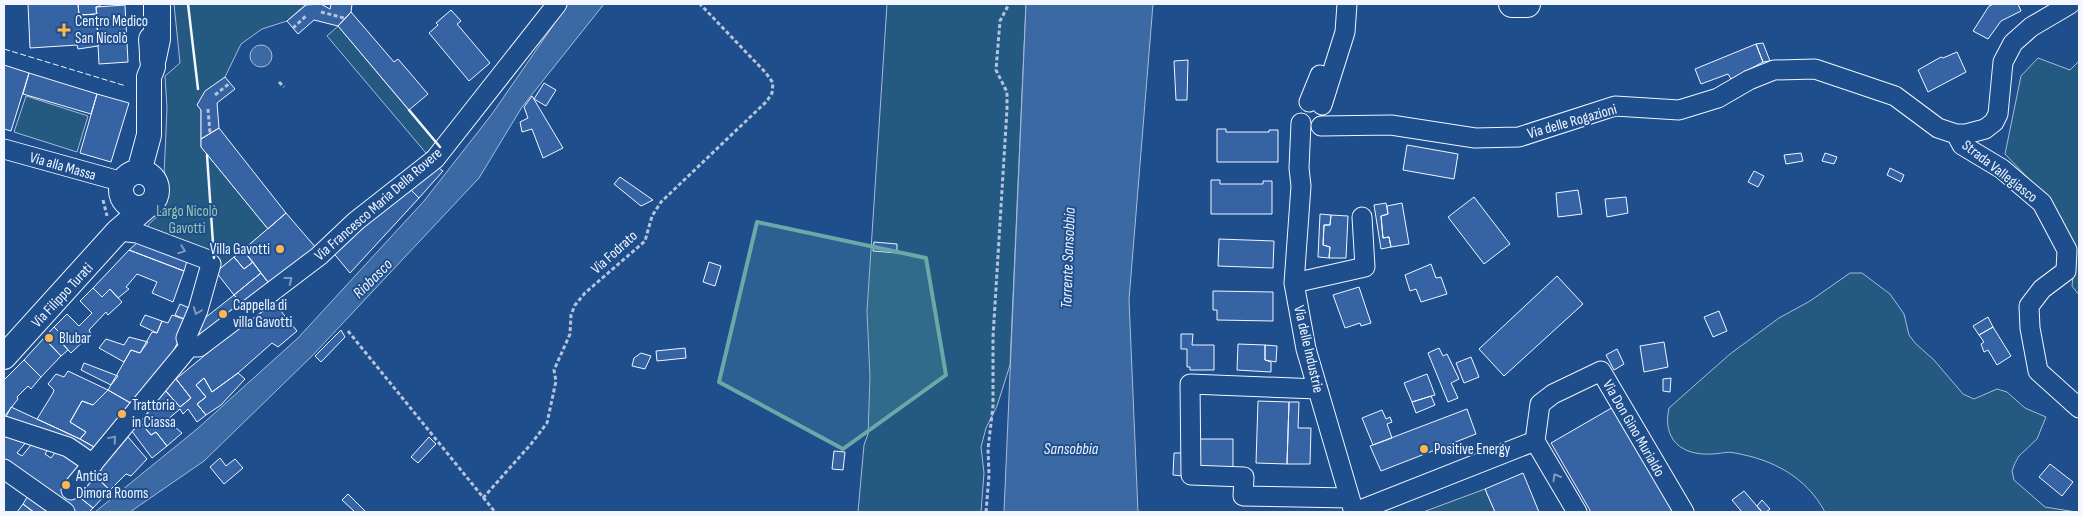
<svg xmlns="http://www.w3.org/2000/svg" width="2083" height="516" viewBox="0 0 2083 516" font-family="'Sofia Sans Condensed',sans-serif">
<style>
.green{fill:#245a82;stroke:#a8bbd7}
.water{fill:#3b69a3;stroke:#a8bbd7}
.building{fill:#3563a3;stroke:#f2f6ff}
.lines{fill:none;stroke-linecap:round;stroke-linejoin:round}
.minor-casing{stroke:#f2f6ff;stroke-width:21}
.major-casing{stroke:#f2f6ff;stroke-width:26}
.highway-casing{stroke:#f2f6ff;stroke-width:28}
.path{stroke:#b3c4dc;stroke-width:3;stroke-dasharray:4 2.5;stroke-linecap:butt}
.minor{stroke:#1f4e8c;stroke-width:19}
.major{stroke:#1f4e8c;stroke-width:24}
.highway{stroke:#1f4e8c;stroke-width:26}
.fence{stroke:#f2f6ff;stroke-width:1;stroke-dasharray:6 2.5;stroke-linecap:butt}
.wall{stroke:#f2f6ff;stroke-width:2.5}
.oneway{stroke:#7e9ac0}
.marked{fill:#6aa9a8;fill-opacity:0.2;stroke:#6aa9a8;stroke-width:4;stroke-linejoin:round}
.poi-dot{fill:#ffb74d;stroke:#1f4e8c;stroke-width:2}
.labels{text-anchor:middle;stroke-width:4;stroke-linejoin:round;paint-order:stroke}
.poi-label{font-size:15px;fill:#f2f6ff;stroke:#1f4e8c;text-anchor:start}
.street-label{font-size:15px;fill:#f2f6ff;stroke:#1f4e8c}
.park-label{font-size:15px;fill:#97c8a6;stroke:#1f4e8c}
.water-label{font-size:16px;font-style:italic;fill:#f2f6ff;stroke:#1f4e8c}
</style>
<rect width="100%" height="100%" fill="#1f4e8c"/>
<path class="green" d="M174,4H306L287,21L262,29L241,44L225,77L198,105L201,110V147L268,229L216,272L145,231L149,224L163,211L168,192L164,176L167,108L165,76L180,63Z
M887,4H1026L1010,365L997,406L986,428L981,447L984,473L981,512H858L864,445L868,434L870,377L867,311Z
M338,26L437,144L426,153L327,36Z
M2038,58L2070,70L2079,61V295L2072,286L2074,267L2028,178L2005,154L2021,76Z
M26,96L88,116L77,152L14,132Z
M1850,273H1862L1890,294L1904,314L1909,335L1916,344L1934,360L1963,394L1974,399L1997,389L2007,392L2025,408L2046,417L2037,439L2019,456L2015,463L2012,471L2014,480L2045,507L2076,512H1825C1806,477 1774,460 1735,453C1727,451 1720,454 1712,454C1681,456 1662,439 1669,408L1730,354L1779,318L1810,301Z
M1485,489L1495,512H1423Z"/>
<path class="water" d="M568,4H604L522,107L479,178L312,356L204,461L130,512H95L197,429L298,338L424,201L492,114Z
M1026,4H1153L1129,300L1138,512H1004Z
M250 56a11 11 0 1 1 22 0a11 11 0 1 1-22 0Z"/>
<path class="building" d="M28,4H78L79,15L97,14L98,46L78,49L77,45L30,48Z
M78,4H100V6L96,7L97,14L79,15Z
M321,4L330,9L331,4H352L351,12L338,26L314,20L298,34L287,21L306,5Z
M1994,4H2018L2021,11L2001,21L1988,39L1973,31L1989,6Z
M125,5L128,62L99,64L96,7Z
M451,10L461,21L457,24L490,63L469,81L429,33L438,25L436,23Z
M351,12L394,62L398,59L428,94L409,110L338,26Z
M1763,43L1770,61L1763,62L1756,44Z
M1756,44L1763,62L1731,79L1728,74L1701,84L1695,69Z
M1957,52L1966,72L1928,92L1918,70L1941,57L1943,58Z
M1188,60L1187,100H1176L1174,61Z
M4,65L29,73L11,131L4,129Z
M29,73L97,94L91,114L23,94Z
M225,77L235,89L217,103L219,128L201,139V110L197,105L205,91Z
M544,83L556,90L546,106L534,99Z
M97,94L129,103L111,162L80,153Z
M532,96L563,148L543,158L532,129L522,132L520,122L528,118L524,107Z
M219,128L286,213L268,229L201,147V139Z
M1217,129H1226V132H1269V130H1278V162H1217Z
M1407,145L1458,154L1454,179L1403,170Z
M1801,153L1803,161L1786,164L1784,155Z
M1825,153L1837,157L1834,164L1822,161Z
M436,166L443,171L419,198L409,188Z
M1890,168L1904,175L1901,182L1887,175Z
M1754,171L1764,176L1758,187L1748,182Z
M620,177L653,200L641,206L614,184Z
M1211,180H1220V184H1263V181H1272V214H1211Z
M409,188L419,198L350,273L331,250Z
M1578,190L1582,214L1558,217L1556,193Z
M1474,197L1510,244L1484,264L1448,217Z
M1626,197L1628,213L1607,217L1605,199Z
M1386,203L1388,214L1381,216L1383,238L1389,237L1391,247L1381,249L1374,205Z
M1402,203L1409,244L1391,247L1389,237L1383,238L1381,216L1388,214L1387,206Z
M286,213L317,249L271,286L243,250Z
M1320,214L1331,215L1330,225H1324L1323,245L1330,247L1329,258L1318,257Z
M1331,215L1348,216L1346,258H1329L1330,247L1323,245L1324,225H1330Z
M1219,239L1274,241L1273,268L1218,266Z
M139,241L187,261L184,271L129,250Z
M874,242L897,244V253L873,251Z
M129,250L184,271L173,302L152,293L157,282L137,274L126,287L129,289L118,298L110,289L102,297L93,288Z
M243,250L253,262L244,269L234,257Z
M234,257L244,269L253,262L261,273L234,295L216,272Z
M709,262L721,266L715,286L703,282Z
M1431,264L1436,278L1441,277L1447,294L1421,302L1416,289L1410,291L1405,275Z
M261,273L271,286L245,307L234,295Z
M1557,276L1583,304L1504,376L1479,349Z
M1359,287L1371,323L1361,326L1360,323L1345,328L1333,295Z
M93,288L102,297L110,289L122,302L108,315L106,312L89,330L91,334L71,353L60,341L64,337L54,327L67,314L79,326L92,313L80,301Z
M1213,291L1273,292V321L1217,320V310H1213Z
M234,295L245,307L196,341V325Z
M272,300L297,331L278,347L272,343L238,373L212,392L204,378L196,385L206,397L197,404L206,415L197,422L188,409L183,414L180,409L167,420L182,433L167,446L156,432L151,435L136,417L164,389L180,407L191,398L176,379Z
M180,304L194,310L189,321L175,315Z
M1719,311L1727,331L1713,337L1704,317Z
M145,315L162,321L157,333L140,325Z
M172,315L189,321L170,357L134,405L108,390L131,350L140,353L152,332L157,333L162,321L168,323Z
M1988,317L1993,327L1979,335L1973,326Z
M54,327L64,337L60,341L68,350L61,356L44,338Z
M1993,327L2011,356L1997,365L1988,350L1984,352L1981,344L1984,342L1979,335Z
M341,330L345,337L321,362L315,356Z
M1181,334H1193L1192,345H1214V370H1190V367H1187V349H1181Z
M129,337L148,342L140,353L131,350L124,362L99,348L106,339L124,345Z
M44,338L61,356L41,377L24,360Z
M1664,342L1668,367L1644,372L1640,346Z
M1238,344L1265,345V360L1271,362V372L1237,370Z
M1265,345L1277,346L1276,362L1265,360Z
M685,348L686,358L657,361L656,351Z
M1439,348L1443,356L1447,354L1459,379L1451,383L1458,398L1448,402L1428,353Z
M1617,349L1624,364L1614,370L1606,355Z
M641,353L651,356L645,369L632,366L634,358Z
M1471,357L1479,377L1464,383L1456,363Z
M24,360L41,377L31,389L28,386L17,397L18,399L4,417V380Z
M84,363L118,376L111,385L81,370Z
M68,371L108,390L93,405L82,401L70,422L86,432L80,439L37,419L53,393L54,390L48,384L56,374L64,377Z
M238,373L245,379L221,405L206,415L197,404L206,397L196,385L204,378L212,392Z
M1427,374L1435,395L1412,402L1404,383Z
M1671,378L1670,392L1663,391V379Z
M176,379L191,398L180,407L164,389Z
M108,390L134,405L96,448L80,439L86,432L70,422L82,401L93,405Z
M1431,396L1435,405L1416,413L1412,402Z
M1258,401L1289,402L1287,464L1256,463Z
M1289,402H1299L1298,428H1311L1310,464H1287Z
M1615,406L1677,512H1591L1551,443Z
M11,407L80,439L96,448L90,455L4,421Z
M1467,409L1476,434L1381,471L1370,446Z
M1382,410L1386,419L1390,417L1392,422L1387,424L1392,438L1373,445L1362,418Z
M136,417L151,435L156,432L167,446L152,458L128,426Z
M4,434L28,440L17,453L22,456L35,440L48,449L45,454L51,458L59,447L85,464L73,492L93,508L89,512H73L4,463Z
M128,437L147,459L131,476L126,474L110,490L95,476Z
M429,437L436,444L418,463L411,457Z
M1199,439H1233V471L1198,470Z
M834,451L845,452L843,470L832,469Z
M1174,453H1184L1183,476L1173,475Z
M220,458L226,466L235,459L243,468L224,484L210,467Z
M2050,464L2073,482L2062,496L2039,477Z
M90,472L110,490L93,508L73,492Z
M1523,473L1539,512H1495L1485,489Z
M1744,491L1762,512H1742L1732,500Z
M30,492L60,512H33L23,504Z
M348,494L365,511V512H355L342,500Z
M1762,500L1770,509L1766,512H1762L1757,506Z
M23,504L34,512H17Z"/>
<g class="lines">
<g class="minor-casing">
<path id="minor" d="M1309,102L1320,75
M1322,105L1345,32L1347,4
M1301,123L1299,168L1301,186L1294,283L1306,349L1353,509
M1321,126L1391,125L1475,138L1519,137L1615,106L1679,110L1718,98L1749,80L1774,70L1815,69L1895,96L1938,128L1956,134H1966L1985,129L1994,122L1998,114L2003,62L2013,43L2031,27L2070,4
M1956,134L1962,145L2002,169L2042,203L2067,250L2066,271L2042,289L2029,306L2030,328L2038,371L2079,408
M4,149L123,182
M118,231L137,233L206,259L211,264L198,310L186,338L189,347H199L319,256L356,221L435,159L557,4
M1294,283L1365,267L1362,217
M1318,389L1190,384L1191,475L1244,477L1243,496L1349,498
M4,426L68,447L93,464
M1535,441L1577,512
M4,469L65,512
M71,490L189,347
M1355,512L1535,441L1540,404L1553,394L1601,371L1684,512"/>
</g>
<g class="major-casing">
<path id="major" d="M139,172L149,135V77L153,67L151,39
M121 190a18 18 0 1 1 36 0a18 18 0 1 1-36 0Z
M4,357L118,231L146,207"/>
</g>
<g class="highway-casing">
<path id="highway" d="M1512,4H1527
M153,58L157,39V4"/>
</g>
<path class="path" d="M321,12L344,18
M293,28L306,16
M279,82L284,87
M215,95L230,83
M208,109L210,133
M103,200L107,216
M348,331L495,512
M483,498L531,444L547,423L556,381L554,370L570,334L571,315L575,305L585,293L645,241L652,216L661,202L767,101L772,93L773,83L766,73L700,4
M986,512L989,475L988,449L993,406V337L1007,109V92L996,70L1000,21L1009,4"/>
<use href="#minor" class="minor"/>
<use href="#major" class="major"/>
<use href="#highway" class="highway"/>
<path class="fence" d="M4,49L126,86"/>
<path class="wall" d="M188,4L198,89
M409,110L440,147
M207,155L214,258"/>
</g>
<defs><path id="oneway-chevron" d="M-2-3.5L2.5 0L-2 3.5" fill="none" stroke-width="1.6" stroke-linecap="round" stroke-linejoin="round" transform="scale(1.25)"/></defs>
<g class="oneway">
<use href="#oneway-chevron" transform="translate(182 250) rotate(21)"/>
<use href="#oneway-chevron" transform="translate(289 280) rotate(-38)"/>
<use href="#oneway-chevron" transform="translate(197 311) rotate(111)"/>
<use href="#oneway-chevron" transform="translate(113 439) rotate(-50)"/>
<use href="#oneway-chevron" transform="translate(1556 477) rotate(-120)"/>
</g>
<path class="marked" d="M757,222L926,258L946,375L843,449L719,382Z"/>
<g class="poi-dot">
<path d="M61.5 22.5h5v5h5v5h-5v5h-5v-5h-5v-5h5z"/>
<circle cx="280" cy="249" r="5"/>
<circle cx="223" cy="314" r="5"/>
<circle cx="49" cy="338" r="5"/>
<circle cx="122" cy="414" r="5"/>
<circle cx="1424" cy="449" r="5"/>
<circle cx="66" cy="485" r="5"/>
</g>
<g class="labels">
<g class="poi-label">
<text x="75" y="26">Centro Medico<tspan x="75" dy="17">San Nicolò</tspan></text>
<text x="270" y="254" text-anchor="end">Villa Gavotti</text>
<text x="233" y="310">Cappella di<tspan x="233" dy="17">villa Gavotti</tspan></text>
<text x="59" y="343">Blubar</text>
<text x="132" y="410">Trattoria<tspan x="132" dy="17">in Ciassa</tspan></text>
<text x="1434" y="454">Positive Energy</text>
<text x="76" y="481">Antica<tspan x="76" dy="17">Dimora Rooms</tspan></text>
</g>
<g class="street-label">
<text transform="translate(1572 121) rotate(-16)" y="5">Via delle Rogazioni</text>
<text transform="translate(63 166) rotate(16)" y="5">Via alla Massa</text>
<text transform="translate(2000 171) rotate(38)" y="5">Strada Vallegiasco</text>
<text transform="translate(378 204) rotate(-41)" y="5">Via Francesco Maria Della Rovere</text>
<text transform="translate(614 252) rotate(-42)" y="5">Via Fodrato</text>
<text transform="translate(62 295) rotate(-47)" y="5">Via Filippo Turati</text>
<text transform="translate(1309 349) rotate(77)" y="5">Via delle Industrie</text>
<text transform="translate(1634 428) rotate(60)" y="5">Via Don Gino Murialdo</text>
</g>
<g class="park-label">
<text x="187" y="216">Largo Nicolò<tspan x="187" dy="17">Gavotti</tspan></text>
</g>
<g class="water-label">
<text transform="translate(1067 258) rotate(-88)" y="6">Torrente Sansobbia</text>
<text transform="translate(372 278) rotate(-45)" y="6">Riobasco</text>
<text x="1071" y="454">Sansobbia</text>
</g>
</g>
<rect width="2083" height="516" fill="none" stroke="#f2f6ff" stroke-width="10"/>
</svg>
